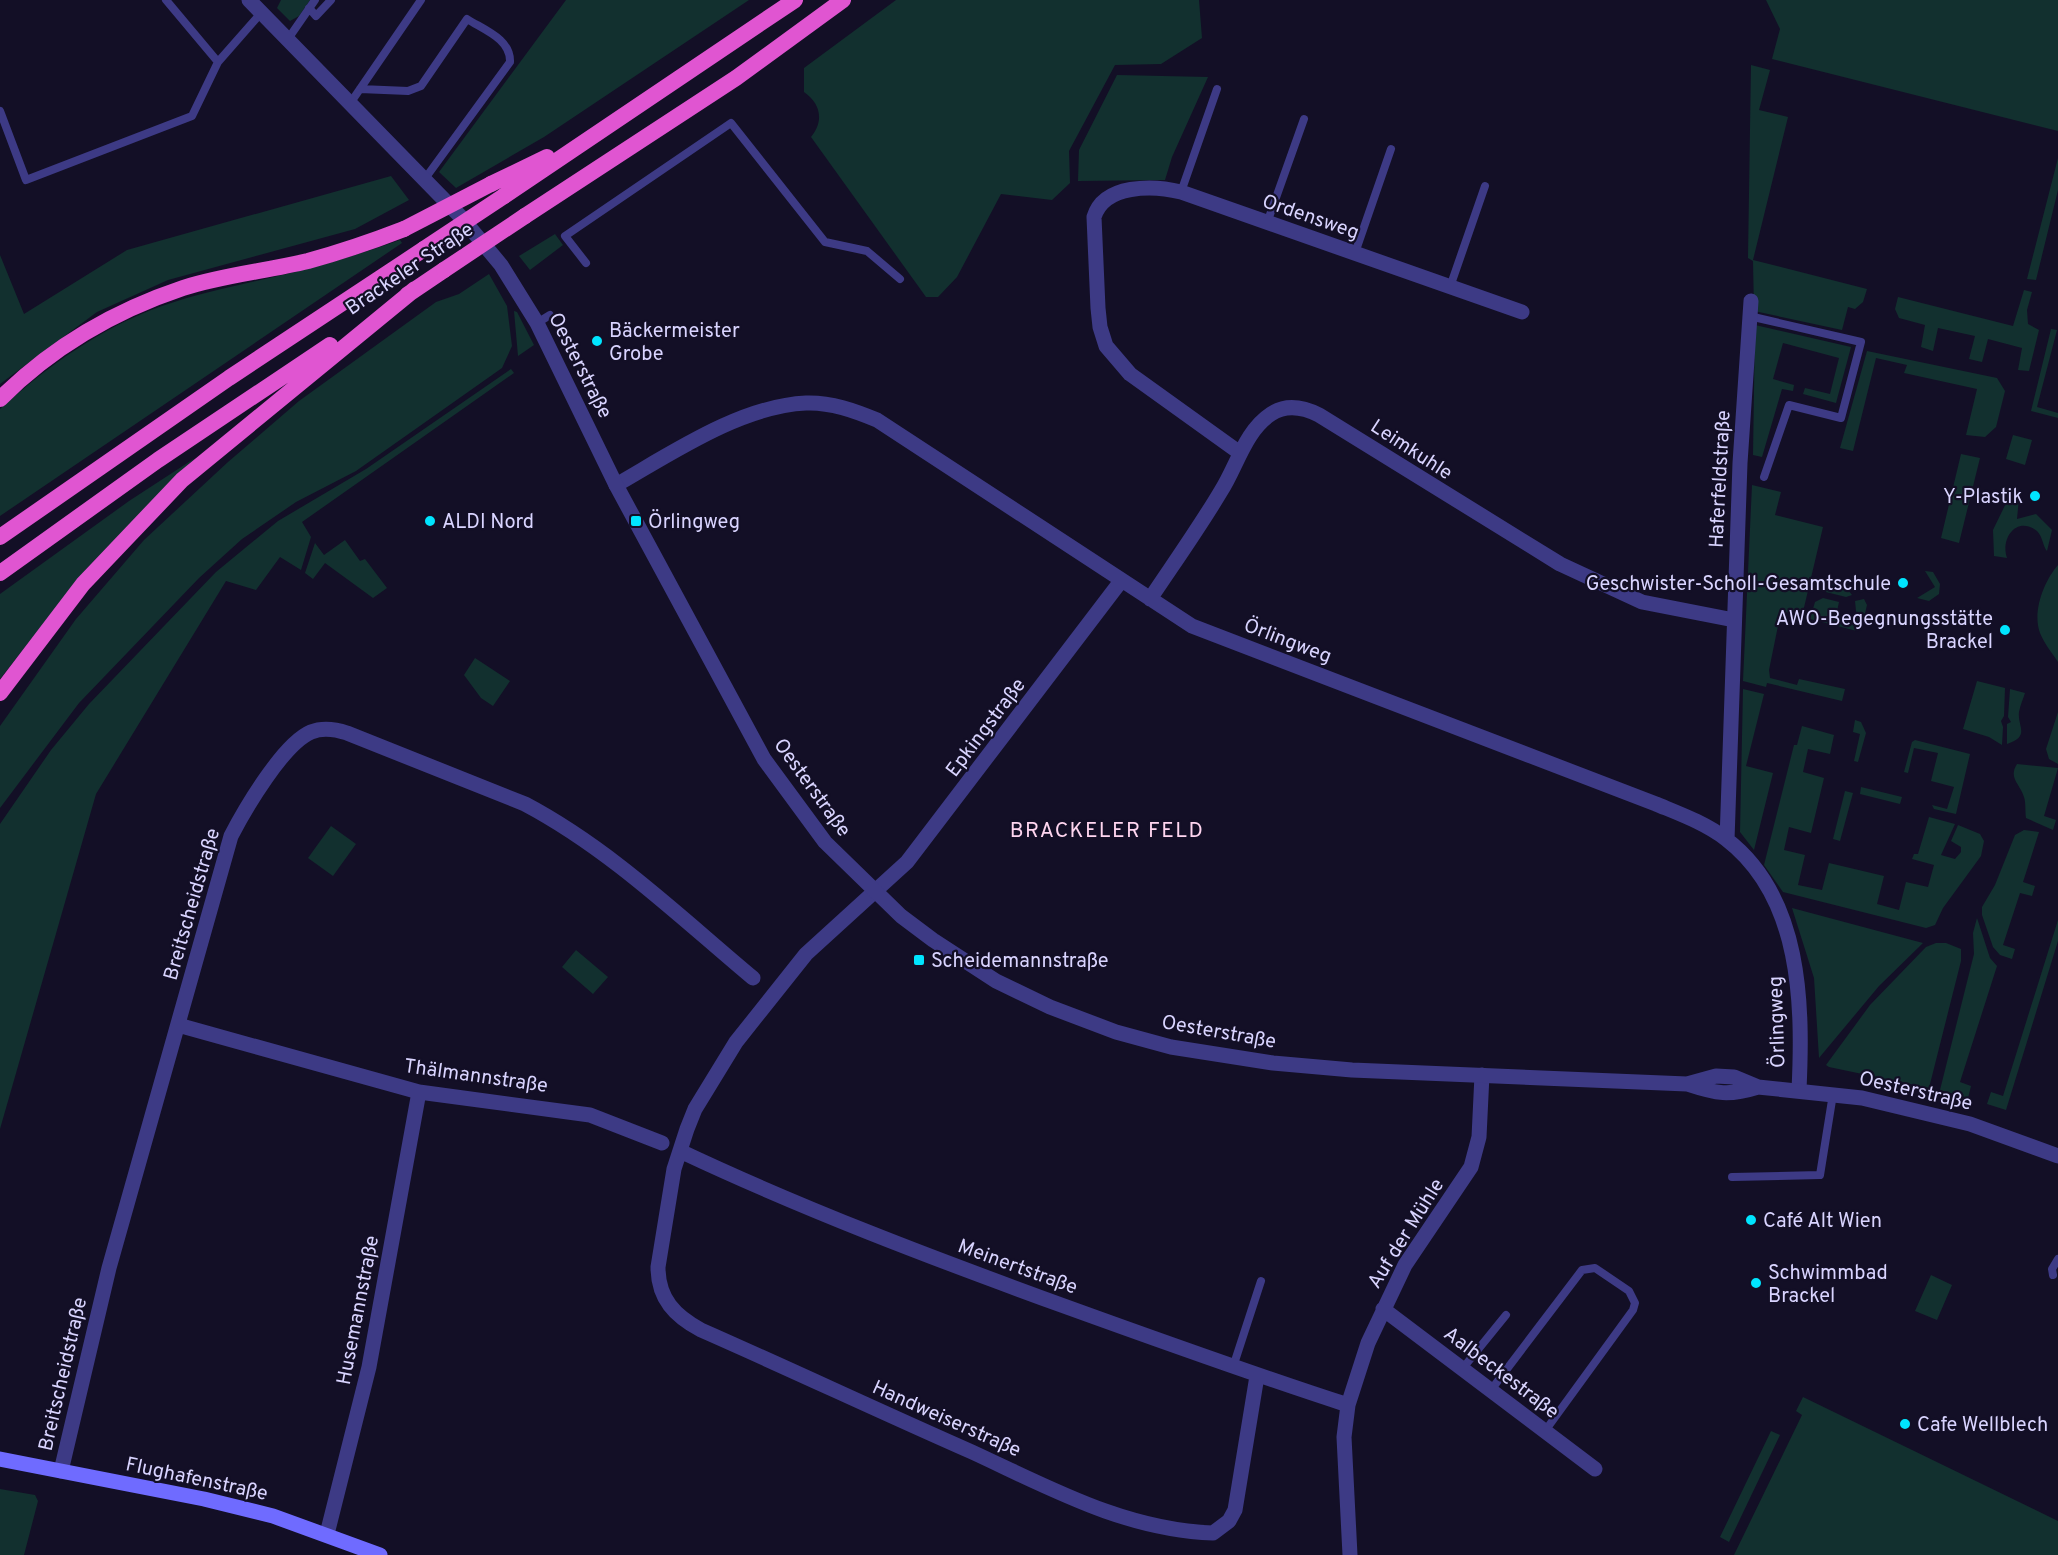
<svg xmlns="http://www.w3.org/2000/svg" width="2058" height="1555" viewBox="0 0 2058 1555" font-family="Overpass,sans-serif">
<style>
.green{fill:#12302f}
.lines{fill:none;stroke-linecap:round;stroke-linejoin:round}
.service{stroke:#3d3a85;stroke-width:8}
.minor{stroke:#3d3a85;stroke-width:15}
.tertiary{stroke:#3d3a85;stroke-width:15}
.secondary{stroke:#6f6bff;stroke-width:15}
.trunk{stroke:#e055d1;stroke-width:16}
.trunk-bridge{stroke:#e055d1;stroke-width:16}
.poi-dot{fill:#00e5ff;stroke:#130f26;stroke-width:2}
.labels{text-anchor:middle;stroke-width:4.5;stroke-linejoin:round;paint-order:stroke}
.street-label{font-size:20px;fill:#d9d4ff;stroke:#130f26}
.poi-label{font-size:20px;fill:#d9d4ff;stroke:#130f26;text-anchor:start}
.neighbourhood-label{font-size:21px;letter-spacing:1.5px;fill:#ffd6f0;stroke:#130f26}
</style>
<rect width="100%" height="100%" fill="#130f26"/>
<path class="green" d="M281,0H310L299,16L290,21L277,8Z
M566,0H749L544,137L456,188L439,172Z
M896,0H1199L1202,38L1161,64L1115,65L1069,151L1070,183L1052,200L1001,194L957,277L938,297H926L811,137C824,121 821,104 804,92V68Z
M1766,0H2058V131L1772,59L1780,29Z
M1751,65L1770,70L1759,110L1788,117L1753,260L1867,289L1863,302L1855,309L1848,307L1842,330L1754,311L1753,261L1748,258Z
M1117,75L1208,77L1172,157L1165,180L1078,181L1079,150Z
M2058,158V190L2036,280L2027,279Z
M391,176L409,200L355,229L168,280L97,312L0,384V255L24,314L127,250Z
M555,234L563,245L530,270L519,256Z
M400,240L402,243L0,516V409C48,366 100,328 162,306C205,291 250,283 295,272C331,263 366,252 400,240Z
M489,274L507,306L512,346L502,368L356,471L296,502L242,539L199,578L79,703L0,808V726L76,619L144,540L228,462L299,401L436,302L459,294Z
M2024,290L2032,292L2027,310L2028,324L2039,330L2029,371L2018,370L2022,348L1988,339L1982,362L1969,359L1975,336L1938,328L1933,351L1921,347L1925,325L1899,318L1895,309L1898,297L2013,326Z
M514,311L517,312L534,345L518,356Z
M1755,325L1851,347L1836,403L1803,394L1805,388L1830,394L1839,358L1783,343L1773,379L1794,385L1793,391L1782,389L1762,457L1753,455Z
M2051,329L2057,330L2037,407L2058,413V418L2031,411Z
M1867,351L1997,378L2005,391L1996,427L1985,437L1966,435L1977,389L1904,373L1907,365L1876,358L1853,451L1840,448Z
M511,369L514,373L302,522L311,537L301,570L280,557L256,590L226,581L96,794L0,1129V824L51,750L89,704L216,572L278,521L366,469Z
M2013,435L2032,440L2025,465L2006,459Z
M1961,454L1980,458L1959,543L1941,538Z
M195,458L87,568L0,679V594L129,501Z
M1752,485L1781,492L1775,515L1823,527L1802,616L1781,611L1769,670L1770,678L1797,685L1799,679L1845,689L1842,701L1767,683L1766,687L1743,681Z
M2010,495L2019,498L2017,519L2036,514L2052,530L2047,551C2043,547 2043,537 2037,531C2017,515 2000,538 2007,558L1994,556L1993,530Z
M345,540L360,561L365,559L387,588L373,598L325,563L313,579L305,573L315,543L324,555Z
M2058,565V662C2052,653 2044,643 2040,633C2032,612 2044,581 2058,565Z
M1925,571L1933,572L1940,584L1939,594L1929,601L1917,598L1935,587Z
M1820,583L1845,586L1852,595L1846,597L1818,590Z
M1823,598L1839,602L1836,616L1857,621L1855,601L1864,599L1867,605L1862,626L1859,625L1857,631L1810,619L1815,602Z
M475,658L510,681L493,706L481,698L464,675Z
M1977,681L2005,688L2004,716L2001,721L2003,727L2002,745L1989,737L1963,729Z
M1743,689L1764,694L1746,766L1773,773L1754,850L1740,832Z
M2010,689L2025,693C2023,699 2020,706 2019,712C2017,726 2031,736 2007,744V724L2011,722L2008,717Z
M2058,712V764L2049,759L2046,749Z
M1855,720L1861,722L1866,733L1858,762L1854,761L1860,734L1853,732Z
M1802,726L1834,735L1830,754L1808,749L1803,772L1824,778L1811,833L1789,827L1784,850L1805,855L1798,885L1822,890L1829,863L1884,876L1877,904L1899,910L1906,882L1928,887L1934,865L1912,859L1914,854H1918L1929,817L1955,824L1941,855L1955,859L1961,852V847L1951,841L1958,825L1980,834L1984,841L1981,856L1943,908L1935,925L1926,928L1783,892L1764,865L1794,745H1797Z
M1915,740L1970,754L1956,814L1934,809L1932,805L1947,809L1954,787L1931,781L1938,753L1914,748L1908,773L1904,772L1912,742Z
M2017,764L2058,768L2044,816L2056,820L2053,830L2026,818C2025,811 2026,803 2024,797C2020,784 2008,778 2017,764Z
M1861,787L1902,797L1900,804L1860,794Z
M1845,791L1853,793L1840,841L1833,839Z
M331,826L356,844L333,876L308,858Z
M2024,830L2039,832L2023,882L2035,886L2032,896L2020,893L2003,945L2015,949L2012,959L2000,955L1993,947L1982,915V907L1995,885L2015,835Z
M1792,908L1923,943L1879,986L1819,1058L1814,978Z
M1977,918L1990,958L1997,966L1960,1082L1971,1086L1968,1098L1940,1090L1974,954L1973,933Z
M2058,920V941L2006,1110L1987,1104L1991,1092L2003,1096Z
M1936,943H1946L1961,949V961L1929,1088L1829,1067L1826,1065L1870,1005L1926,947Z
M576,950L608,977L593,994L562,967Z
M1931,1275L1952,1285L1937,1320L1915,1311Z
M1803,1397L2058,1521V1555H1734L1802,1415L1796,1411Z
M1771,1431L1780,1435L1729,1542L1720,1537Z
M0,1489L35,1495L38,1501L24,1555H0Z"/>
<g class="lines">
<path class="service" d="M166,0L218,62
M309,8L316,16L331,0
M288,39L315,0
M360,89L408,91L421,86L467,19C484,30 511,39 510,62L424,180
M349,105L421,0
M0,111L26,180L192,116L218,62L261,13
M1181,192L1217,89
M1267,223L1304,119
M1355,253L1391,149
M586,263L565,236L731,123L825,242L867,251L900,279
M1450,287L1485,186
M1749,316L1861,342L1841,418L1789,405L1764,477
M537,323L550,315
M1732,1177L1820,1175L1833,1094
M2053,1275L2052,1269L2058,1259
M1233,1367L1261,1281
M1463,1368L1506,1315
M1491,1390L1582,1270L1595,1268L1629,1291L1635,1303L1633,1310L1545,1431"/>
<path class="minor" d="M1240,453L1130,374L1106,346L1100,327L1098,308L1094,217C1104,184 1153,185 1181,192L1522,312
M616,485C672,453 741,406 806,403C831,402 855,411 877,420L1192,626L1656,804C1680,814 1705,823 1726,839C1802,897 1803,1005 1799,1090
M1121,581L907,862L806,954L736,1042L695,1109L687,1129L674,1169L658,1267C658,1299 675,1316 701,1330C792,1370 881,1412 972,1452C1050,1488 1125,1530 1213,1533L1229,1521L1235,1510L1257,1376
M1150,599C1174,563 1199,528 1221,491C1237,466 1245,431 1271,414C1286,404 1303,407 1319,415L1560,564L1642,602L1734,620
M1727,840L1740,463L1751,301
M178,1025L419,1092L590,1115L662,1143
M680,1151C805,1210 935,1259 1064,1306C1158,1340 1252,1374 1348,1405
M1383,1309L1595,1469
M61,1471L109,1268L231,836C245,809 283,744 311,732C323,727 335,729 347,733L525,804C610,849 680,917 753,978
M327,1534L369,1367L419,1092
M1350,1555L1344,1437L1348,1405L1368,1343L1405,1265L1471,1167L1479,1137L1482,1075"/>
<path class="tertiary" d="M249,0L461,217L501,265L537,323L616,485L764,759L825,842L901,916L933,940L996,981L1050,1007L1116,1032L1171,1047L1273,1063L1352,1070L1687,1084C1717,1094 1729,1096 1758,1087
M1687,1084L1716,1076L1734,1077L1758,1087L1862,1098L1970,1124L2058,1156"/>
<path class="secondary" d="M0,1459L204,1499L273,1516L380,1555"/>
<path class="trunk" d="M491,184L547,157
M504,196L795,0
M525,216L736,78L843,0
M407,295L444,270
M0,399C51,348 114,311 183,288C223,275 267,271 308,261C341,252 373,241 404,229
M0,537L229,378L424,249
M0,573L158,460L330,345
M0,693L83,584L182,480L415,289"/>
<path class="trunk-bridge" d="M404,229L491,184
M424,249L504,196
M444,270L525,216"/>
</g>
<g class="poi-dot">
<circle cx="597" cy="341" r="6"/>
<circle cx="2035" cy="496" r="6"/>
<circle cx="430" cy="521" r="6"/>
<rect x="630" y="515" width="12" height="12" rx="3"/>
<circle cx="1903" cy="583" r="6"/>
<circle cx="2005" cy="630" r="6"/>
<rect x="913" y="954" width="12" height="12" rx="3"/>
<circle cx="1751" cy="1220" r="6"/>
<circle cx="1756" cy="1283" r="6"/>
<circle cx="1905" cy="1424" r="6"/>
</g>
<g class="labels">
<g class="street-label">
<text transform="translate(1311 216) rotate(19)" y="7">Ordensweg</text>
<text transform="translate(409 268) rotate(-34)" y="7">Brackeler Straße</text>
<text transform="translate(581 365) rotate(63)" y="7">Oesterstraße</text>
<text transform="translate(1412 449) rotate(33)" y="7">Leimkuhle</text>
<text transform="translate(1719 479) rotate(-87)" y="7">Haferfeldstraße</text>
<text transform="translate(1288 640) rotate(21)" y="7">Örlingweg</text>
<text transform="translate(985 727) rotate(-53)" y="7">Epkingstraße</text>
<text transform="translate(813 787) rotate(54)" y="7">Oesterstraße</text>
<text transform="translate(191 904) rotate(-74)" y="7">Breitscheidstraße</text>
<text transform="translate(1776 1022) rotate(-92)" y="7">Örlingweg</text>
<text transform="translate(1219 1031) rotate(10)" y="7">Oesterstraße</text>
<text transform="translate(476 1075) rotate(8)" y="7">Thälmannstraße</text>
<text transform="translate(1916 1090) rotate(13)" y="7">Oesterstraße</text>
<text transform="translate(1405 1233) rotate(-58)" y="7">Auf der Mühle</text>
<text transform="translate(1018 1266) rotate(20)" y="7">Meinertstraße</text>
<text transform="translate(357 1310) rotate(-79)" y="7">Husemannstraße</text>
<text transform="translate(1502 1372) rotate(37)" y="7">Aalbeckestraße</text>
<text transform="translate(62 1374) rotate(-77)" y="7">Breitscheidstraße</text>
<text transform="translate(947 1418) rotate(24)" y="7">Handweiserstraße</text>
<text transform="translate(197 1478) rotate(12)" y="7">Flughafenstraße</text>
</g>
<g class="poi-label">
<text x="609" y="337">Bäckermeister<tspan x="609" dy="23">Grobe</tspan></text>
<text x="2023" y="503" text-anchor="end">Y-Plastik</text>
<text x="442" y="528">ALDI Nord</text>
<text x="648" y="528">Örlingweg</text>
<text x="1891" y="590" text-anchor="end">Geschwister-Scholl-Gesamtschule</text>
<text x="1993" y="625" text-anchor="end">AWO-Begegnungsstätte<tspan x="1993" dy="23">Brackel</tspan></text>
<text x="931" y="967">Scheidemannstraße</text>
<text x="1763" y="1227">Café Alt Wien</text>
<text x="1768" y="1279">Schwimmbad<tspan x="1768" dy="23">Brackel</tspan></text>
<text x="1917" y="1431">Cafe Wellblech</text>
</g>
<g class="neighbourhood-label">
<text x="1107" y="837">BRACKELER FELD</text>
</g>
</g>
</svg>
